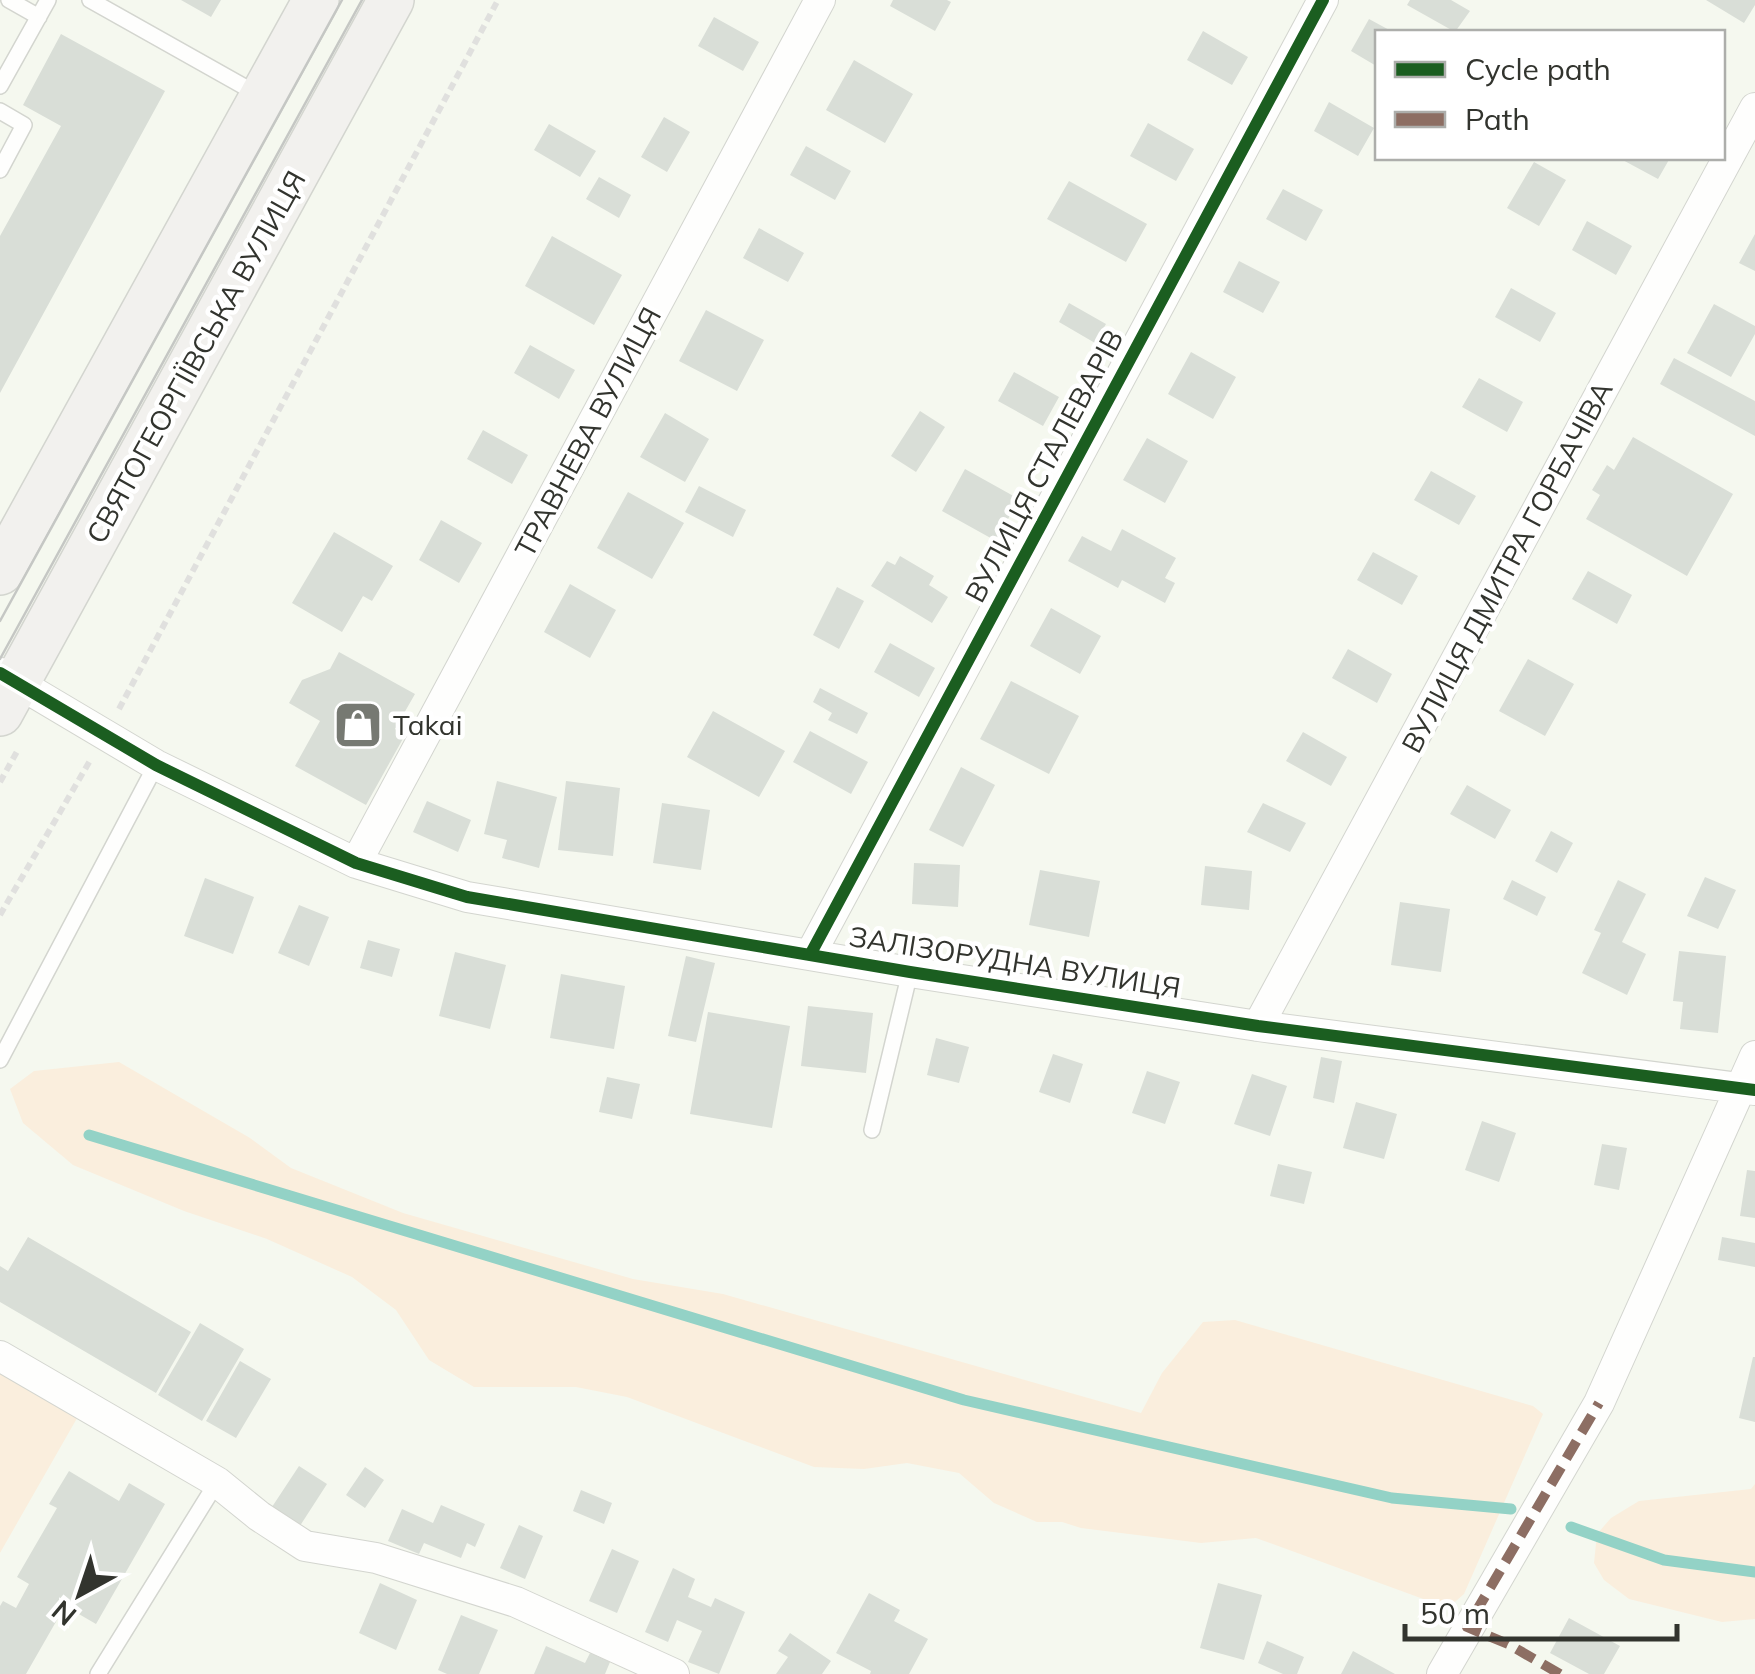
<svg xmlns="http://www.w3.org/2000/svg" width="1755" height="1674" viewBox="0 0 1755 1674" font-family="Mulish,sans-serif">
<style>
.green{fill:#faeedd}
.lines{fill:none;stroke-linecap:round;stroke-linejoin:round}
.stream{stroke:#93d2c6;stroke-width:11}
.building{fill:#d9ded7}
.lane-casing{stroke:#d3d5cf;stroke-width:18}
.street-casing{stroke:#d3d5cf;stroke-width:32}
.secondary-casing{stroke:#d3d5cf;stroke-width:48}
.path{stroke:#e0e0de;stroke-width:6;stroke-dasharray:8 5;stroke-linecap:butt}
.lane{stroke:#fefefd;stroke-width:15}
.street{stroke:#fefefd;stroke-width:30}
.secondary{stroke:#f2f1ee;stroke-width:45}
.tram{stroke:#c5c7c4;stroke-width:2.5}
.quiet{stroke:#8d6e63;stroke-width:10;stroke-dasharray:20 10;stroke-linecap:butt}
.cycleway-casing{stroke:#fff;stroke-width:19}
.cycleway{stroke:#1b5e20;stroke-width:12}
.labels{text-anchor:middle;stroke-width:9;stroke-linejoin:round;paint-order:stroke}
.street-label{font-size:28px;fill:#32342e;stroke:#fff}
.poi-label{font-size:28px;fill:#32342e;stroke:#fff;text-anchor:start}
</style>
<rect width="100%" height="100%" fill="#f5f8ef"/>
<path class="green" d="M119,1062L250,1138L291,1168L403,1213L633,1279L723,1294L1141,1413L1162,1373L1203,1322L1235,1320L1533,1406L1543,1414L1464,1594L1448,1608L1256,1538L1201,1543L1081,1528L1062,1522H1037L994,1503L959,1473L907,1463L864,1469L814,1467L627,1397L576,1387H474L429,1360L396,1310L352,1277L267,1239L184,1211L73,1165L23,1123L10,1089L34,1071Z
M0,1367L80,1413L0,1553Z
M1755,1484V1619L1722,1622L1629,1599L1604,1580L1594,1563L1597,1534L1611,1518L1639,1501L1751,1489Z"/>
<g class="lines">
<path class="stream" d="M89,1135L964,1400L1392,1498L1511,1509
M1571,1527L1664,1560L1755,1572"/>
</g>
<path class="building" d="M181,0H221L211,17Z
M893,0H947L951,2L935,31L890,6Z
M1410,0H1451L1470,11L1455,32L1407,5Z
M1706,0H1755V5L1744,23Z
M714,17L759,42L743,71L698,46Z
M1369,19L1393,32H1378V67L1351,51Z
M1203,31L1248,57L1232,85L1187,60Z
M61,34L165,91L0,393V236L61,126L23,105Z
M854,60L913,94L885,143L826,110Z
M1329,102L1374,128L1358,156L1314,131Z
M664,117L690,132L667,172L641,157Z
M1148,123L1194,149L1176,181L1130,156Z
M549,124L596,151L580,177L534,150Z
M806,146L851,171L835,200L790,175Z
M1619,158H1670L1658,179Z
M1534,162L1566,180L1539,226L1507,208Z
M599,177L631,195L619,218L586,199Z
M1069,181L1147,224L1126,262L1047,219Z
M1283,189L1323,210L1306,241L1266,219Z
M1587,221L1632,246L1616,275L1572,250Z
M759,228L804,253L788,282L743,258Z
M1755,234V271L1739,263Z
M552,236L622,275L594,325L525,286Z
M1239,261L1280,282L1263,313L1223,292Z
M1511,288L1556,313L1540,342L1495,317Z
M1069,303L1106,324L1095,343L1059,322Z
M1714,304L1755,326V334L1731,377L1687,353Z
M706,310L764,340L737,391L679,361Z
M530,345L575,370L559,399L514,373Z
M1191,352L1236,377L1213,419L1168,394Z
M1674,358L1755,401V436L1660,384Z
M1014,372L1059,397L1043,426L998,401Z
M1479,378L1523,402L1507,432L1462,407Z
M920,411L945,427L916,472L891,456Z
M665,413L709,439L685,482L640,457Z
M483,430L528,455L512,484L467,459Z
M1633,437L1733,494L1687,576L1586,519L1600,495L1592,490L1607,465L1614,470Z
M1147,438L1188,461L1165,503L1123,480Z
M965,469L1019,499L996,541L942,511Z
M1431,471L1476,496L1459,525L1414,500Z
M699,486L746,510L733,537L685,512Z
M628,492L684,523L652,579L597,548Z
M441,520L482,543L459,583L419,560Z
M1122,529L1176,558L1165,578L1175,583L1165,603L1122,580L1118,588L1068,561L1082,536L1111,551Z
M334,532L393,566L372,601L363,596L342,632L292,603Z
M1373,552L1418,576L1402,605L1357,580Z
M900,556L934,576L929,585L948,597L932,623L871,586L887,561L895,565Z
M1588,571L1632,595L1617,624L1572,599Z
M570,584L616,610L590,658L544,632Z
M837,587L864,601L839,649L813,635Z
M1051,608L1101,636L1080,674L1030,646Z
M890,643L935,668L919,697L874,672Z
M1348,649L1392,674L1377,703L1332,678Z
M339,652L415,694L395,729L405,735L366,805L295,766L320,721L289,703L302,680L330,669Z
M1528,659L1574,684L1545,736L1499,711Z
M1011,681L1079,716L1049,774L980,739Z
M820,688L868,713L857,734L828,720L832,713L813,702Z
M713,711L785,751L759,797L687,757Z
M810,731L868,762L851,794L793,762Z
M1303,732L1347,757L1331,786L1286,761Z
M961,767L995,785L963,847L929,830Z
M497,781L557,797L539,868L502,858L507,840L484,834Z
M566,781L620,788L613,856L558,850Z
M1467,785L1511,810L1495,839L1450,814Z
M427,801L471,820L458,852L413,832Z
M662,803L710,810L701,870L653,863Z
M1263,803L1306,823L1290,852L1247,832Z
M1551,831L1573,843L1557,873L1535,861Z
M914,863L960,865L958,907L912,904Z
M1205,866L1252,871L1249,910L1201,905Z
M1040,870L1100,881L1089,937L1029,925Z
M1705,877L1736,890L1718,929L1687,916Z
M205,878L254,897L233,954L184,936Z
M1512,880L1546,897L1537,916L1503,899Z
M1618,880L1646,894L1622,942L1646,954L1627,995L1582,973L1601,933L1594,930Z
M1400,902L1450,909L1441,972L1391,965Z
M299,905L329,917L309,966L278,953Z
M368,940L400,949L392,977L360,968Z
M1679,951L1726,956L1718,1033L1680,1029L1683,1002L1673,1001Z
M455,952L506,965L490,1029L439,1016Z
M686,956L715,963L696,1042L668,1036Z
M561,974L625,986L614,1049L550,1038Z
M808,1006L873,1013L866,1073L801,1066Z
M708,1012L790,1026L772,1128L690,1114Z
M936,1038L969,1047L959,1083L927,1075Z
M1053,1054L1083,1064L1070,1103L1039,1092Z
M1321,1057L1342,1061L1334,1103L1313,1098Z
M1147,1071L1180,1082L1165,1124L1132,1113Z
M1252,1074L1287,1086L1270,1136L1234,1124Z
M607,1077L640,1084L632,1119L599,1112Z
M1356,1102L1397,1114L1384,1159L1343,1148Z
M1482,1121L1516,1133L1499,1182L1465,1170Z
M1602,1144L1627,1148L1619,1190L1594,1185Z
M1278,1164L1312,1172L1304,1204L1270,1196Z
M1747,1170L1755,1171V1218L1740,1216Z
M28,1237L191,1332L156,1393L0,1302V1266L8,1271Z
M1722,1237L1755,1243V1267L1718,1260Z
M200,1323L244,1349L202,1421L158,1395Z
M1753,1357H1755V1422L1739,1418Z
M240,1361L271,1379L236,1438L206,1421Z
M299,1466L327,1484L296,1532L268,1513Z
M365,1467L384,1480L365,1508L346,1495Z
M69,1471L119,1501L129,1483L165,1504L96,1624L65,1606L26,1674H0V1606L3,1601L16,1608L29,1584L17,1577L57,1508L49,1504Z
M581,1490L612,1503L604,1524L573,1511Z
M441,1505L485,1524L475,1547L467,1543L461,1558L424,1543L419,1554L388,1541L402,1509L433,1523Z
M519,1525L543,1536L525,1579L500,1568Z
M612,1549L639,1561L617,1613L589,1601Z
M673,1568L695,1579L688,1597L711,1607L715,1598L745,1612L719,1674L688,1662L702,1631L677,1620L668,1642L645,1632Z
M380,1583L417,1600L396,1650L359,1633Z
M1218,1583L1262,1595L1244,1660L1200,1648Z
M869,1593L900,1610L894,1621L928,1639L909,1674H870L871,1671L836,1653Z
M461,1615L498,1630L479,1674H447L438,1670Z
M1569,1618L1620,1646L1604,1674H1589L1550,1653Z
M790,1633L831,1661L822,1674H776L788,1657L778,1651Z
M1267,1641L1304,1657L1297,1674H1283L1258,1663Z
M546,1646L585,1663L590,1653L610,1662L605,1674H534Z
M1353,1651L1395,1674H1341Z"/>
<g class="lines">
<g class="lane-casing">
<path id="lane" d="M9,0L39,17
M90,0L259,95
M0,86L48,0
M0,111L24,125L0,170
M0,1060L156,765
M872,1130L910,972
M98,1674L217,1482"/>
</g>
<g class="street-casing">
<path id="street" d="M1,673L156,765L356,863L467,897L910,972L1258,1026L1755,1090
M356,863L820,0
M810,955L1323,0
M1258,1026L1755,108
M0,1356L217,1482L259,1516L305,1546L376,1558L516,1602L674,1674
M1442,1674L1599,1403L1755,1056"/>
</g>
<g class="secondary-casing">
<path id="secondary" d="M0,572L316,0
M0,713L391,0"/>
</g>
<path class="path" d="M119,709L498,0
M0,782L19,748
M0,915L91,759"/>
<use href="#lane" class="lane"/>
<use href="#street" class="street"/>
<use href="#secondary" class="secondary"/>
<path class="tram" d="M0,621L342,0
M0,659L362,0"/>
<path class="quiet" d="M1560,1674L1508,1644L1467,1627L1599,1403"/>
<g class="cycleway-casing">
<path id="cycleway" d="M0,673L156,765L356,863L467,897L910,972L1258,1026L1755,1090
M810,955L1323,0"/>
</g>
<use href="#cycleway" class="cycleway"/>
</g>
<defs>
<g id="shop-square" transform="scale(2.5)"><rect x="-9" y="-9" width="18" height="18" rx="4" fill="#767972" stroke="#fff"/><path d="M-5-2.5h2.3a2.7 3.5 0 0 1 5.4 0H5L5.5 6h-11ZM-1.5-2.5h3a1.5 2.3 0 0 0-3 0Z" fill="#fff"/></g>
</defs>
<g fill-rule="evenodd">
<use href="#shop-square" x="358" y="725"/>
</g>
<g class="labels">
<g class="street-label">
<text transform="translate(196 357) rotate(-61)" y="10">СВЯТОГЕОРГІЇВСЬКА ВУЛИЦЯ</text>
<text transform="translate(588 432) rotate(-62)" y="10">ТРАВНЕВА ВУЛИЦЯ</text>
<text transform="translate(1044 466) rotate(-62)" y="10">ВУЛИЦЯ СТАЛЕВАРІВ</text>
<text transform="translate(1507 567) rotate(-62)" y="10">ВУЛИЦЯ ДМИТРА ГОРБАЧІВА</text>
<text transform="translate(1015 962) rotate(9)" y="10">ЗАЛІЗОРУДНА ВУЛИЦЯ</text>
</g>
<g class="poi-label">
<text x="393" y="735">Takai</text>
</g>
</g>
<rect x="1375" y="30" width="350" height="130" fill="#ffffff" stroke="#adaeab" stroke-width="2.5"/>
<rect x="1395" y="62" width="50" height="15" fill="#1b5e20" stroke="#adaeab" stroke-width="2.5"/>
<text x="1465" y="80" font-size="30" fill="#32342e">Cycle path</text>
<rect x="1395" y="112" width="50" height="15" fill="#8d6e63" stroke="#adaeab" stroke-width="2.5"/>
<text x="1465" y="130" font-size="30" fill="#32342e">Path</text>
<g transform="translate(80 1594) rotate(220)" stroke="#ffffff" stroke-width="8" paint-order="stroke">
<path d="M0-8L18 38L0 25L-18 38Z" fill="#32342e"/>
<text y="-15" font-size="28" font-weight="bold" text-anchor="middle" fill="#32342e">N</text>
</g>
<path d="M1405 1624v15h272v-15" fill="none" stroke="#32342e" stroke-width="5"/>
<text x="1420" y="1624" font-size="30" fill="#32342e" stroke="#ffffff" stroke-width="8" paint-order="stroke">50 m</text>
</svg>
